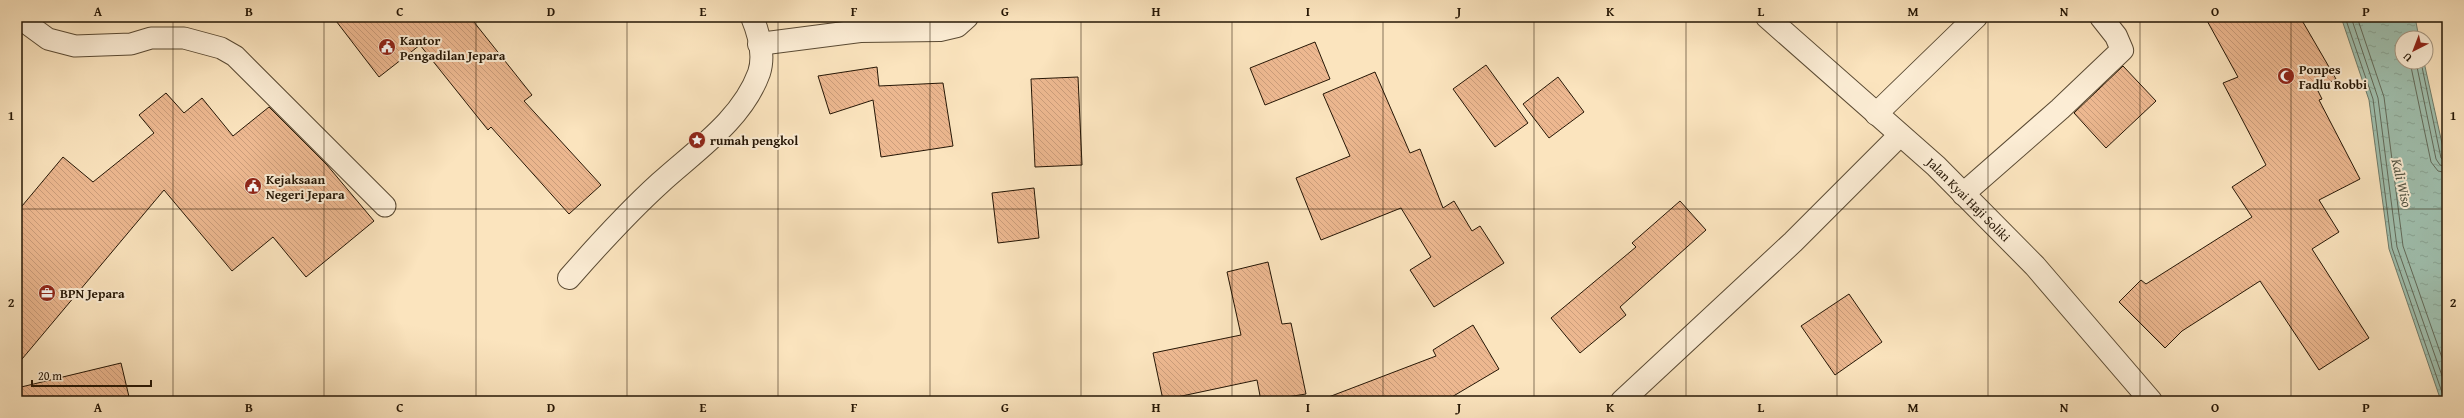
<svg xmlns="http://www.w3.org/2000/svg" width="2464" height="418" viewBox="0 0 2464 418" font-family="'Gentium Book Plus',serif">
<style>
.water{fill:url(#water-ripples);stroke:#6e7b6a}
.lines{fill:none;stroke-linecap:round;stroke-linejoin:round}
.shore{stroke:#626a5a;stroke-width:1}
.building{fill:url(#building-back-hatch);stroke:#251605}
.service-casing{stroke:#5a4a33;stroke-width:23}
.minor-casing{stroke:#5a4a33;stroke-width:24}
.service{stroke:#fcedd5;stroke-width:21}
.minor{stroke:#fcedd5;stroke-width:22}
.grid{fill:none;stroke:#251605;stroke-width:1;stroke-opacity:0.55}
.labels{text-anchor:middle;stroke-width:4;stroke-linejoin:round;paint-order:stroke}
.poi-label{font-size:13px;font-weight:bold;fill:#251605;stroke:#fcedd5;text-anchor:start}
.street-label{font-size:13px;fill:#251605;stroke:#fcedd5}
.water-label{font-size:14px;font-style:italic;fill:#505140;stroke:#fcedd5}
.neatline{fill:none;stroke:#251605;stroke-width:1.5}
.grid-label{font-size:13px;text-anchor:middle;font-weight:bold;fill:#251605}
</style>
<defs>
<pattern id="water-ripples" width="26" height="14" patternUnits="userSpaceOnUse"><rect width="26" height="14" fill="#9fbfae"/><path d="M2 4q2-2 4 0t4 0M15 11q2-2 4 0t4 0" fill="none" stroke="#89a394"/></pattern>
<pattern id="building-back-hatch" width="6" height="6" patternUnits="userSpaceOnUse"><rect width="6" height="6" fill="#edb890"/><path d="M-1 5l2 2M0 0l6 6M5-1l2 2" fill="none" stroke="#cb9d7b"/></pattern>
</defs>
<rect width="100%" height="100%" fill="#fbe4be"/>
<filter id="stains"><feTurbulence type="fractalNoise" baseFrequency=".005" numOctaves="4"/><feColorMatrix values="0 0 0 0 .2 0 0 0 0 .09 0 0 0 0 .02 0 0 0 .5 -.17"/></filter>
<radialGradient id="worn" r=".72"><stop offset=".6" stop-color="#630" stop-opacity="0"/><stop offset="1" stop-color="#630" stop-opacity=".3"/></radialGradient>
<path class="water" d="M2341,17H2415L2419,38H2402V62H2424L2447,166V401H2441L2389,249L2369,100Z"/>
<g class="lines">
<path class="shore" d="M2345,17L2373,99L2392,248L2445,401
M2351,17L2378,98L2397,247L2447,390
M2357,17L2384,97L2403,246L2447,372
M2410,62L2431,162L2438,171L2447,173
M2416,62L2436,159L2440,165L2447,167
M2421,62L2441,158L2447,162"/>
</g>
<path class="building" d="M333,17H470L532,95L524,101L601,185L569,214L491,127L488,130L420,45L379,77Z
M2205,17H2300L2336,79L2317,89L2322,99L2319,100L2360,179L2319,200L2339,232L2312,249L2369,338L2319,370L2260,281L2182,331L2165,348L2119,302L2141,280L2146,284L2252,217L2232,187L2266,165L2223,83L2238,77Z
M1315,42L1330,79L1265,105L1250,68Z
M1486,65L1528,123L1495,147L1453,89Z
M2123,66L2156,101L2106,148L2074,113Z
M877,67L879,86L943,83L953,146L881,157L873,100L830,114L818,76Z
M1375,72L1410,153L1420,149L1443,208L1454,201L1472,231L1480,226L1504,263L1434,307L1410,270L1431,257L1401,208L1321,240L1296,178L1350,156L1323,94Z
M1078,77L1082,165L1035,167L1031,79Z
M1558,77L1584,112L1549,138L1523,104Z
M166,93L184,113L202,98L233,136L269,107L327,165L374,221L306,277L273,237L232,271L164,190L17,365V212L63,157L93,182L154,133L139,115Z
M1034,188L1039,238L998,243L992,193Z
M1680,201L1706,230L1620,307L1626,315L1580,353L1551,318L1636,247L1632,243Z
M1268,262L1282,324L1291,323L1306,394L1261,401L1257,380L1163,400L1153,353L1241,335L1227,272Z
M1849,294L1882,342L1835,375L1801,326Z
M1473,325L1499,369L1445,401H1327L1326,398L1436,356L1433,350Z
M121,363L130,401H17V388Z"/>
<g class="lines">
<g class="service-casing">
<path id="service" d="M18,17L48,39L75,46L131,44L151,38H184L221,48L235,56L385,206"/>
</g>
<g class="minor-casing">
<g id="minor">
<path id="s1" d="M1767,17L1936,166L2035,266L2151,401"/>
<path d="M759,44L860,31L940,30L957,26L967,17"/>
<path d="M1876,114L1976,17"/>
<path d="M1963,194L2060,109L2122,50L2116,36L2101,17"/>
<path d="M569,278C598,245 627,213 660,183C695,151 742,120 759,73C765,55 759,34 752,17"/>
<path d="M1622,401L1793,242L1900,135"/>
</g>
</g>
<use href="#service" class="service"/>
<use href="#minor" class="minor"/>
</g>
<path class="grid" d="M173,17V401M324,17V401M476,17V401M627,17V401M778,17V401M930,17V401M1081,17V401M1232,17V401M1383,17V401M1534,17V401M1686,17V401M1837,17V401M1988,17V401M2140,17V401M2291,17V401M17,209H2447"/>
<defs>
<g id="civic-disc" transform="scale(0.9)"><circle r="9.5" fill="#8f2418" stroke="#fcedd5"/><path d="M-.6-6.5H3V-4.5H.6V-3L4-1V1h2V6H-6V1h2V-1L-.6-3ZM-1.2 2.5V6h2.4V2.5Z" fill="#fff"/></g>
<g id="mosque-disc" transform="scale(0.9)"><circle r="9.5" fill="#8f2418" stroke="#fcedd5"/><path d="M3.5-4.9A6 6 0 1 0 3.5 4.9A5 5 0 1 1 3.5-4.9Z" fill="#fff"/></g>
<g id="sight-disc" transform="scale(0.9)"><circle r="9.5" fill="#8f2418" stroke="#fcedd5"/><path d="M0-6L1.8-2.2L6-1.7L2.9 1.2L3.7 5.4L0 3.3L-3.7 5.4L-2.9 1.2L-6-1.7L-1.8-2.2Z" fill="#fff"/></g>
<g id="office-disc" transform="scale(0.9)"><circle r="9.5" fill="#8f2418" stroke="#fcedd5"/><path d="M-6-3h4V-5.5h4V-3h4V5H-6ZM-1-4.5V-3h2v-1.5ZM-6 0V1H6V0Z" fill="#fff"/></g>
</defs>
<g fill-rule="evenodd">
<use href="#civic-disc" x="387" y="47"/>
<use href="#mosque-disc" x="2286" y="76"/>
<use href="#sight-disc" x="697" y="140"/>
<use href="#civic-disc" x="253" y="186"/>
<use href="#office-disc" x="47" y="293"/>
</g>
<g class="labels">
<g class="poi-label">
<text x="400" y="45">Kantor<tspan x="400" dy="15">Pengadilan Jepara</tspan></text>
<text x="2299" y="74">Ponpes<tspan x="2299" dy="15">Fadlu Robbi</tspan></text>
<text x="710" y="145">rumah pengkol</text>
<text x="266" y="184">Kejaksaan<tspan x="266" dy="15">Negeri Jepara</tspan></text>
<text x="60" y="298">BPN Jepara</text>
</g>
<g class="street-label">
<text dy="5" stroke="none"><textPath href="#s1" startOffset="272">Jalan Kyai Haji Soliki</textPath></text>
</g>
<g class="water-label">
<text transform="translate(2402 183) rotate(77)" y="5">Kali Wiso</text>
</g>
</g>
<rect width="2464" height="418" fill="none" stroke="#fbe4be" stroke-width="44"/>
<g transform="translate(2414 50) rotate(222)"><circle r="19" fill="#fcedd5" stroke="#a69782"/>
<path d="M0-3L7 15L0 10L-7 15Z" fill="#8f2418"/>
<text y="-6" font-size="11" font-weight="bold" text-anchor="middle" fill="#251605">U</text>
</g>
<path d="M32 380v6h119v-6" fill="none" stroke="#251605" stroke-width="2"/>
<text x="38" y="380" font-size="12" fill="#251605" stroke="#fcedd5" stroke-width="3" paint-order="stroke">20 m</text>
<rect x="22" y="22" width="2420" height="374" class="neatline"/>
<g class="grid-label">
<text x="98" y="16">A</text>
<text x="249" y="16">B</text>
<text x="400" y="16">C</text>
<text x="551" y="16">D</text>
<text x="703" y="16">E</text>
<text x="854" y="16">F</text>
<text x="1005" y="16">G</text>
<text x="1156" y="16">H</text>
<text x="1308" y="16">I</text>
<text x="1459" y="16">J</text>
<text x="1610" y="16">K</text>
<text x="1761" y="16">L</text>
<text x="1913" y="16">M</text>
<text x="2064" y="16">N</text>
<text x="2215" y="16">O</text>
<text x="2366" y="16">P</text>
<text x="11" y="120">1</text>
<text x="2453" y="120">1</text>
<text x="11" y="307">2</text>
<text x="2453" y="307">2</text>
<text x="98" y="412">A</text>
<text x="249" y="412">B</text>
<text x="400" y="412">C</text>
<text x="551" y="412">D</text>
<text x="703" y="412">E</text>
<text x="854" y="412">F</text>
<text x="1005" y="412">G</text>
<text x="1156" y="412">H</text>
<text x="1308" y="412">I</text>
<text x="1459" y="412">J</text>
<text x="1610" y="412">K</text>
<text x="1761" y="412">L</text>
<text x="1913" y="412">M</text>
<text x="2064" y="412">N</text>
<text x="2215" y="412">O</text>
<text x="2366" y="412">P</text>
</g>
<rect width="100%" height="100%" filter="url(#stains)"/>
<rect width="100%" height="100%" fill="url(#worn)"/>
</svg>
